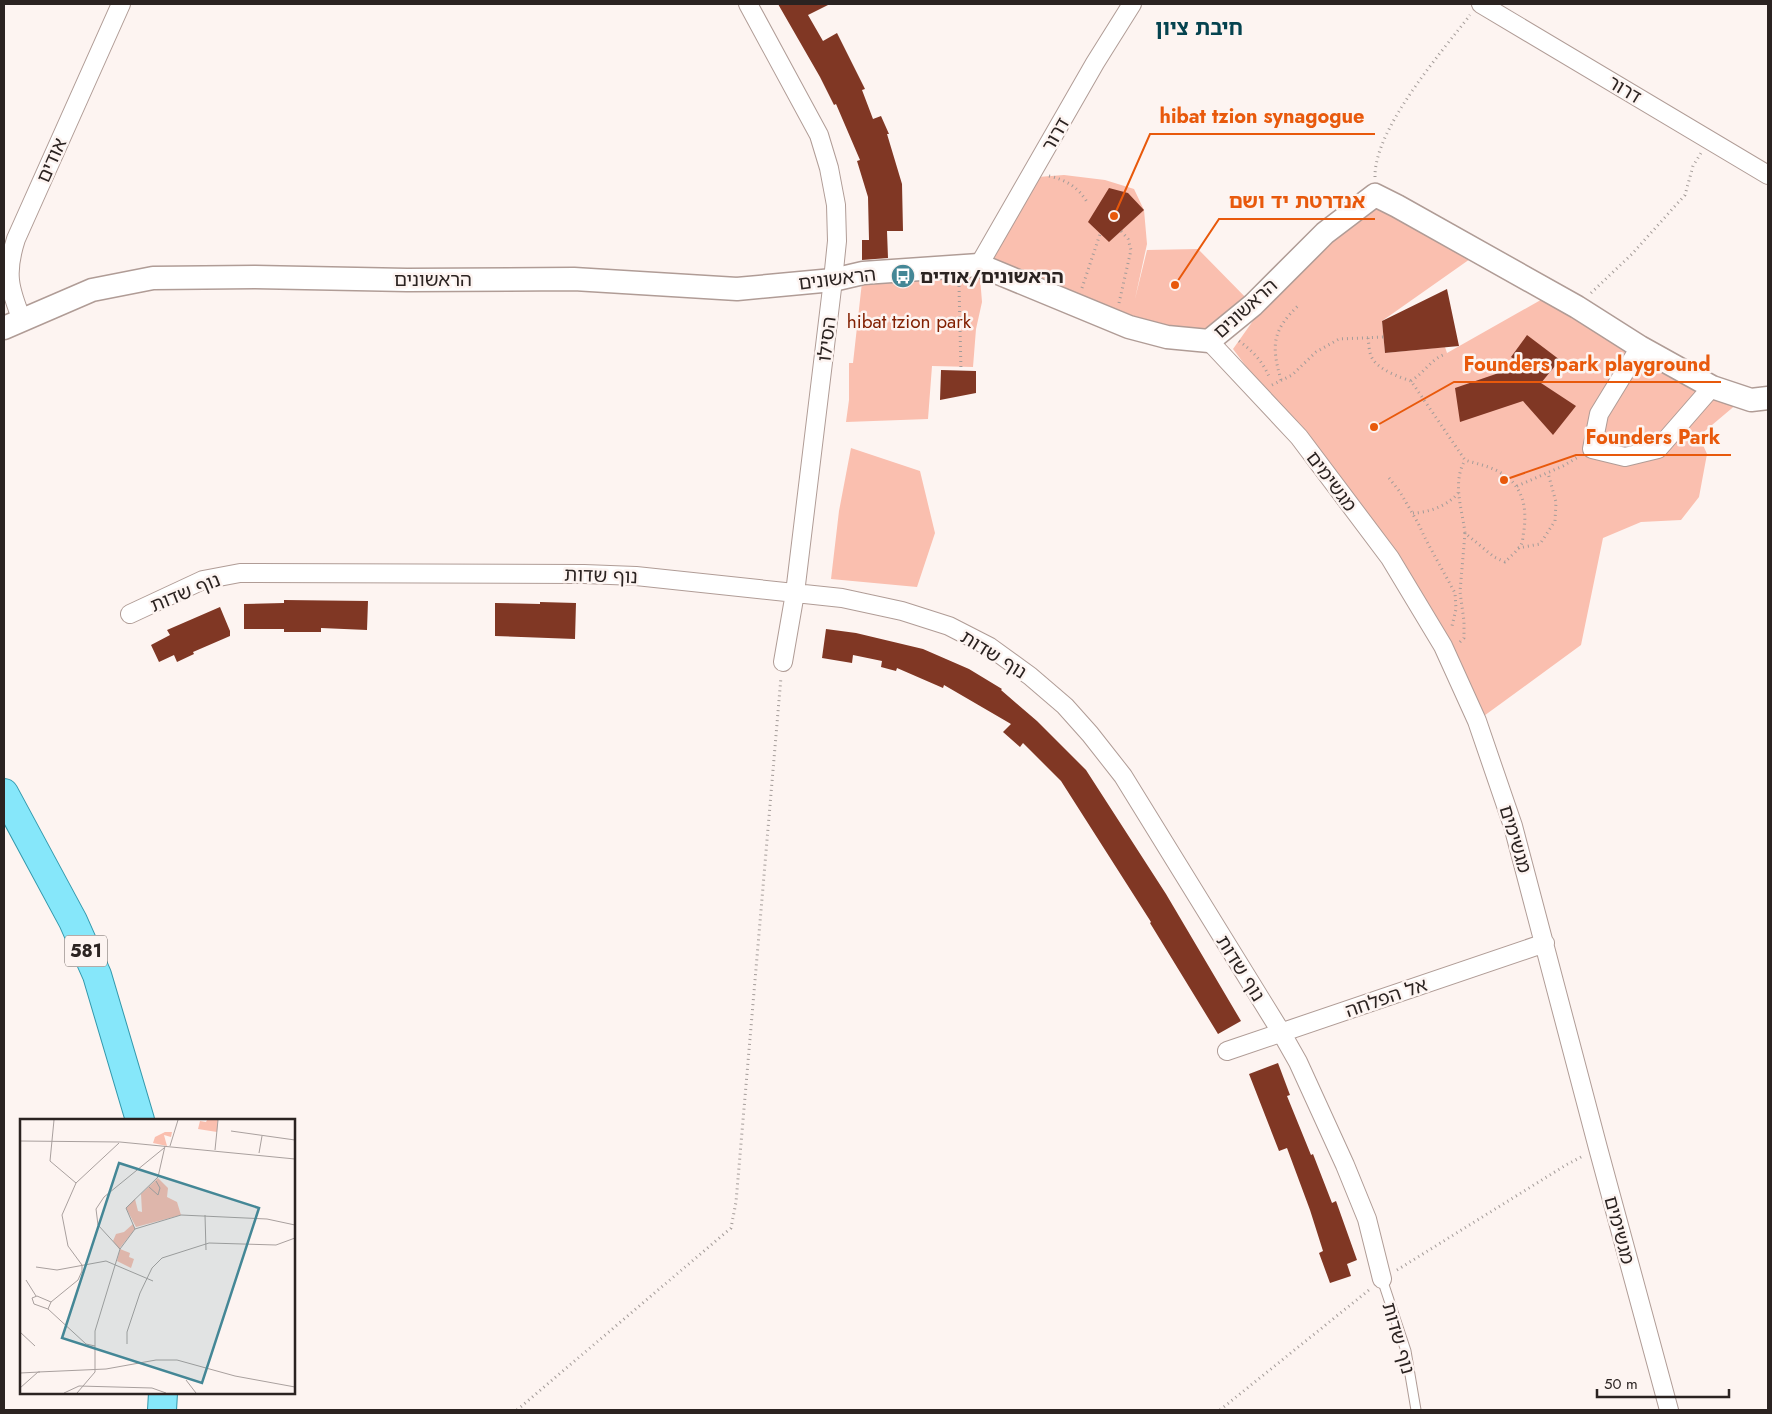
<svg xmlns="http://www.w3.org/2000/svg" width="1772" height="1414" viewBox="0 0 1772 1414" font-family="Jost,'Noto Sans Hebrew',sans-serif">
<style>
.green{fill:#fabfaf}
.building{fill:#803724}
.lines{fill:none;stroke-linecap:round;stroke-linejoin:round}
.service-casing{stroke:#b09c96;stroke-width:11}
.minor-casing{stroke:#b09c96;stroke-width:20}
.tertiary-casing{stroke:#b09c96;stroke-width:25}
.primary-casing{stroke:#3298ac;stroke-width:30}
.path{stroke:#a49c99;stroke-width:3;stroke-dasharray:1 4;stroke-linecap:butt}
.service{stroke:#fff;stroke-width:9}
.minor{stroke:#fff;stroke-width:18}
.tertiary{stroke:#fff;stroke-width:22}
.primary{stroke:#86e7fa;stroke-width:28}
.labels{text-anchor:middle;stroke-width:5;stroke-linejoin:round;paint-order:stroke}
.shield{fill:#fdf4f1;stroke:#6a625f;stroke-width:1}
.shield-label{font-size:18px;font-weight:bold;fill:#2b2321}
.street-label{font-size:19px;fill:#2b2321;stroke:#fdf4f1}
.poi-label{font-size:19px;font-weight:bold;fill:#2b2321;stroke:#fdf4f1;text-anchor:start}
.park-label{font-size:19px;fill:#822002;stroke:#fdf4f1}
.quarter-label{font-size:21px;font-weight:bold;fill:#05434f;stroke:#fdf4f1}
.inset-road{fill:none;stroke:#a9a09e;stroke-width:1}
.view{fill:#448796;fill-opacity:0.15;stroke:#448796;stroke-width:2.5}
.inset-edge{fill:none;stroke:#2b2321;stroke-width:2.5}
.leader{fill:none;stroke:#e8590c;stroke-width:2}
.callout-dot{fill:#e8590c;stroke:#fdf4f1;stroke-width:2}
.callout-label{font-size:20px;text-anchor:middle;font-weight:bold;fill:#e8590c;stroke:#fdf4f1;stroke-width:5;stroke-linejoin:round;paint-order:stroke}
</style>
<rect width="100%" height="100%" fill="#fdf4f1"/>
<path class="green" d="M1064,175L1105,180L1134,189L1144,210L1147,244L1135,299L1147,250L1198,249L1253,305L1209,341L1129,327L983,258L1038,177Z
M1375,195L1480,252L1382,321L1385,353L1445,347L1447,353L1553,293L1744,398L1699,436L1707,454L1699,497L1681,520L1641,522L1603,538L1581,645L1477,721L1370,532L1233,349L1294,263Z
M979,265L982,302L976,329L973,367L932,366L928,419L846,422L849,400V363H853L863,273Z
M851,448L920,471L935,533L917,587L831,579L839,511Z"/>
<path class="building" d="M778,4H830L808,15L823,41L837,33L865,89L862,90L873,119L881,116L889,134H887L902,184L903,231H887L888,258L862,260V240H869L868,197L857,161L860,160L836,104L834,105L820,77Z
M1109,188L1128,193L1144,210L1109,242L1088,222Z
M1447,289L1459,346L1385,353L1382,321Z
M1527,335L1560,360L1541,383L1576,406L1553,435L1523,401L1460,422L1455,388L1522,365L1511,357Z
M941,370L976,371V393L940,400Z
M284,600L368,601L367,630L321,628V632H284V629H244V604L284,603Z
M540,602L576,603L575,639L495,636V603L540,604Z
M220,607L230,631V636L193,652L194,654L177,662L174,655L159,662L151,645L170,635L167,630Z
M826,629L856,633L923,649L969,669L1002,689L1001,690L1037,721L1086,770L1166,894L1241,1021L1218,1034L1150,923L1151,922L1061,781L1023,743L1020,747L1003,732L1011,724L944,685L943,688L897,668L896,671L881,667L882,661L853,655L852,663L822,658Z
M1278,1063L1290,1095L1287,1096L1311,1155L1313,1154L1332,1203L1336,1201L1357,1260L1347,1264L1351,1276L1330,1283L1319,1253L1323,1251L1310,1210L1287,1148L1279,1151L1249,1074Z"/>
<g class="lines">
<g class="service-casing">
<path id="service" d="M1382,1279L1406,1351L1416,1410"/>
</g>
<g class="minor-casing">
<path id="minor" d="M748,4L819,135L829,168L836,205L837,241L833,280L795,593L783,662
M1481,4L1768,175
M979,265L1095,63L1132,4
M22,320C9,288 5,273 16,239L121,4
M1209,341L1299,437L1390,558L1443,646L1477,721L1513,826L1598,1148L1669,1410
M1640,347L1599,414L1592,449L1625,457L1658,449L1712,387
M130,614L203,580L240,573L584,574L636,576L842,598L902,611L949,626L990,647L1030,676L1065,706L1090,734L1123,776L1281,1032L1298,1062L1345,1165L1367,1219L1382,1279
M1227,1051L1545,943"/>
</g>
<g class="tertiary-casing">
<path id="tertiary" d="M4,328L92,290L153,278L255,277L407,280L574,279L737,289L833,280L863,273L979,265L1129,327L1167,337L1209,341L1253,305L1325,233L1375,195L1397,206L1577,307L1640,347L1712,387L1751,400L1768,398"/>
</g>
<g class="primary-casing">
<path id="primary" d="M4,793L73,921L97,975L140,1120
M162,1410L163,1393"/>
</g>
<path class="path" d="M1049,176C1066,180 1078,187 1087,202
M1375,177C1374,129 1441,53 1470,15
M959,286L961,371
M1082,288L1100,234
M1591,293L1632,254L1685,195L1693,166L1701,153
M1119,303L1131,250L1128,239L1121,231
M1368,338C1369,344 1369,353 1372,358C1379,370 1399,377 1411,381L1465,460C1477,464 1490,466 1501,473C1523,486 1527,507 1524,530C1523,535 1523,541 1521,545C1517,551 1510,557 1505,562L1494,557L1465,533C1462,508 1452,483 1465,460
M1239,341C1253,351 1264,363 1270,379
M1281,380C1271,345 1272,330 1300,304
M1411,381C1424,373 1432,358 1446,354
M1272,385L1292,375L1316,352L1339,339L1383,337
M1389,478L1400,492L1418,523L1426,540L1455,593L1456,609L1452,626
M1517,486L1563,466L1578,457
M1413,513C1428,513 1449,505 1458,493
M1518,548L1540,544L1555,521L1556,502L1548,473
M1460,642L1464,638V621L1460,592L1465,533
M1397,1270L1566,1165L1583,1156
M517,1410L731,1228L736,1202L781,677
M1220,1410L1369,1290"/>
<use href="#service" class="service"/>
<use href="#minor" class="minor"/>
<use href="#tertiary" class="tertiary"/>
<use href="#primary" class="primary"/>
</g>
<defs>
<g id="bus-disc" transform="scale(1.25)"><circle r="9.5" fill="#448796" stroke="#fdf4f1"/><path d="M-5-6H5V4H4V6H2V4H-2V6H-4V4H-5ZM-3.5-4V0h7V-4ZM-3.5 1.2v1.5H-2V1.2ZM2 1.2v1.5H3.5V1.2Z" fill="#fff"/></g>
</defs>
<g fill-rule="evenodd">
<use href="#bus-disc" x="903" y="276"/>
</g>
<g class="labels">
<rect class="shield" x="65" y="935.5" width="42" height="31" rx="4"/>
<g class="shield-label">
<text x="86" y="957">581</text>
</g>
<g class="street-label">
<text transform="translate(1625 89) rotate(31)" y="7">דרור</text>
<text transform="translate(1055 134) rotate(-60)" y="7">דרור</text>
<text transform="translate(51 160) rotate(-66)" y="7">אודים</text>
<text transform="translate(837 278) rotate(-7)" y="7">הראשונים</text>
<text x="433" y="286">הראשונים</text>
<text transform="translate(1245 308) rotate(-42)" y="7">הראשונים</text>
<text transform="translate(826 339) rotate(-83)" y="7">הסילו</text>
<text transform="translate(1332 481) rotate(53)" y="7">מגשימים</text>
<text transform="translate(601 575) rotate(2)" y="7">נוף שדות</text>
<text transform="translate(185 592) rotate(-22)" y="7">נוף שדות</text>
<text transform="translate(994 654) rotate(32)" y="7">נוף שדות</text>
<text transform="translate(1516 839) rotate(73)" y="7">מגשימים</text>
<text transform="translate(1241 968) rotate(58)" y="7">נוף שדות</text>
<text transform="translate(1386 997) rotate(-19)" y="7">אל הפלחה</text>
<text transform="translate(1620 1230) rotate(75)" y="7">מגשימים</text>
<text transform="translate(1399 1338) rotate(74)" y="7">נוף שדות</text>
</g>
<g class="poi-label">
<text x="920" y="283">הראשונים/אודים</text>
</g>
<g class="park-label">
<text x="909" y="328">hibat tzion park</text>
</g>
<g class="quarter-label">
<text x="1199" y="35">חיבת ציון</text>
</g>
</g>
<g transform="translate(20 1119)">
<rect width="275" height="275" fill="#fdf4f1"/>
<path d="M187,1H198L197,13L178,10L180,2L186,3ZM145,13H152L151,18L144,16L147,27L133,24L135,18ZM138,59L148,69L147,78L157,83L161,96L116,108L106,89L115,80L118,92L122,93L121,75ZM113,105L115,110L99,130L93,122L96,115L104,113ZM100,130L110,134L109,138L114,140L111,149L97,142Z" fill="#fabfaf"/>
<path class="inset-road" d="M34,1L30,42L56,64L99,24M211,12L275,21M0,22L100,23L275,40M150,27L158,1M195,31L198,1M239,34L242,17M56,64L42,96L48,127L62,146V152L58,161L31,183L28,190L66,225L75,227M129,68L138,76L140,69L136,62M185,96L186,131M115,110L161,96L247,100L275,106M100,130L78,106L76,90L84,78L144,29M16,148L37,151L86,142L133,162M6,161L16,177M28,190L14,185L12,179L17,177L31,183M0,213L15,227M107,225V213L120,174L132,149L142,139L189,124L256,126L275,119M18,253L86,250L136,241H157L215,257L275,268M0,254L20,253M166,261L176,274M0,269L18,253M44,274L59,267L132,269L146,274M57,274L75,253V212L100,130L115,110L106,89L138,58L145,27"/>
<path class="view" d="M99,44L239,89L182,264L42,219Z"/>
<rect width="275" height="275" class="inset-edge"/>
</g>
<path class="leader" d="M1114 216L1150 134H1375M1175 285L1219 219H1375M1374 427L1454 382H1721M1504 480L1576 455H1731"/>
<g class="callout-dot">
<circle cx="1114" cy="216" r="5"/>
<circle cx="1175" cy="285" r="5"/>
<circle cx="1374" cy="427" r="5"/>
<circle cx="1504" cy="480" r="5"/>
</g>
<g class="callout-label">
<text x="1262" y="123">hibat tzion synagogue</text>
<text x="1297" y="208">אנדרטת יד ושם</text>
<text x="1587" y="371">Founders park playground</text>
<text x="1653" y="444">Founders Park</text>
</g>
<rect width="1772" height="1414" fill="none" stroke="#2b2321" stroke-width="10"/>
<path d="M1597 1389v8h132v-8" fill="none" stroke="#2b2321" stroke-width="2.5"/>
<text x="1604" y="1389" font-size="15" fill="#2b2321" stroke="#fdf4f1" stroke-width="4" paint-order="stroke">50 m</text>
</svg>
